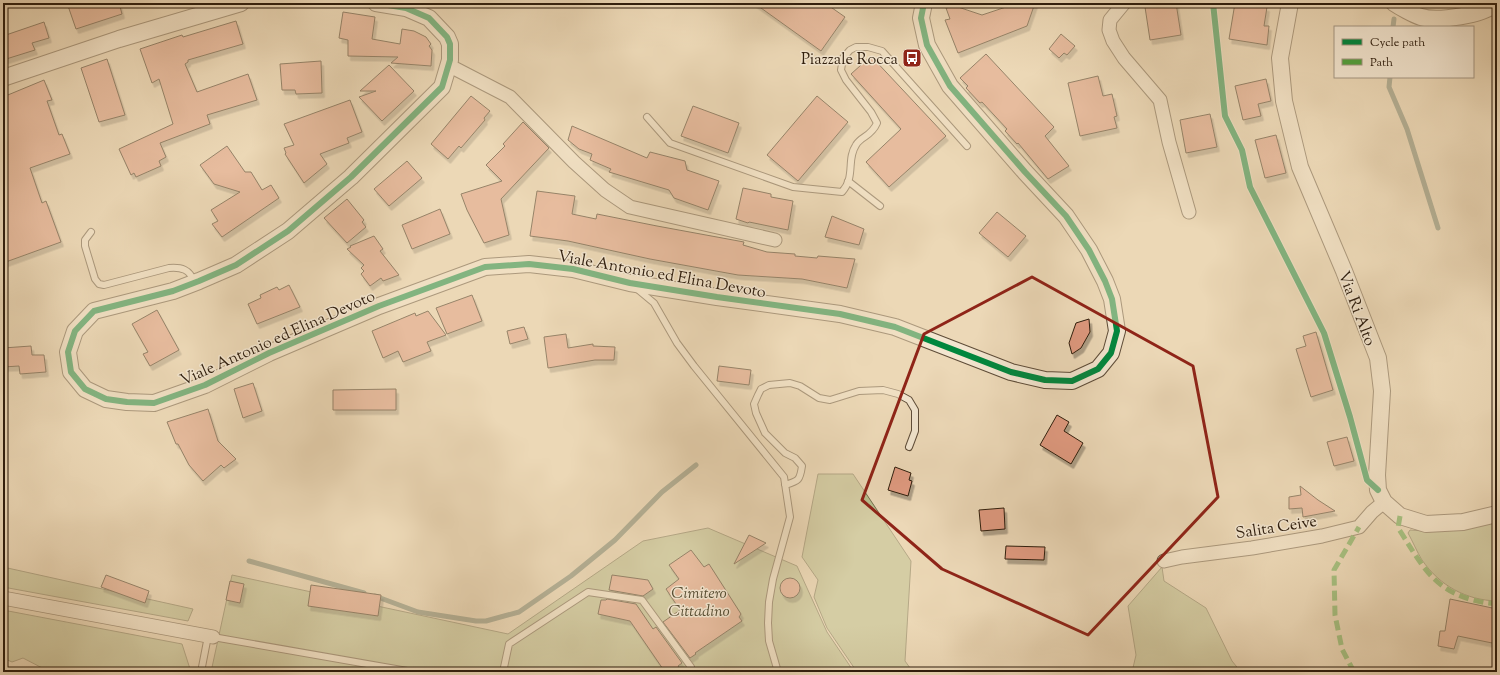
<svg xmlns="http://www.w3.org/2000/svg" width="1500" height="675" viewBox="0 0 1500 675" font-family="'Sorts Mill Goudy',serif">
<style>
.green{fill:#b8bf8e;stroke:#736e4e}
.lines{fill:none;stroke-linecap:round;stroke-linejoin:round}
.stream{stroke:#6f7c6a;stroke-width:5}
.building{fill:#e09a80;stroke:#2e1d0d;filter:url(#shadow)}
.service-casing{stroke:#5e4c38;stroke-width:8}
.minor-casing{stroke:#5e4c38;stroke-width:15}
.tertiary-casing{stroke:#5e4c38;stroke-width:18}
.service{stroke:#f3e6d0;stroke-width:6}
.minor{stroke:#f3e6d0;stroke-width:13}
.tertiary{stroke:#f3e6d0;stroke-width:16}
.quiet{stroke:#52a23e;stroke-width:5;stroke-dasharray:10 5;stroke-linecap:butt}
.cycleway-casing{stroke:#f3e6d0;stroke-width:8}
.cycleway{stroke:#00873e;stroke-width:6}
.marked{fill:none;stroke:#8f2418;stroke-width:3;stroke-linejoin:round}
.labels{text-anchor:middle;stroke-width:3;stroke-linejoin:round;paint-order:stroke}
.poi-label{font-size:16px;fill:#2e1d0d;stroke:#f3e6d0;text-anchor:end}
.street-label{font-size:16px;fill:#2e1d0d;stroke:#f3e6d0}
.park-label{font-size:16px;font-style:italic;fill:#574e34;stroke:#f3e6d0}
</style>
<defs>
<filter id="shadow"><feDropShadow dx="2.5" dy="4.5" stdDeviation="0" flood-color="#0004"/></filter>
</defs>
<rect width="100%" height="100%" fill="#ecd8b7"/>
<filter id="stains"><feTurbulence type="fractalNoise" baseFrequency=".005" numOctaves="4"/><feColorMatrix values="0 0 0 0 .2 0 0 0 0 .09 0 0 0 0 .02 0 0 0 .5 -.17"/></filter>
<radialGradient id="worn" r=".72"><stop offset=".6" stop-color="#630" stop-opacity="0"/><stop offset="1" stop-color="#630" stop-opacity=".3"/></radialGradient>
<path class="green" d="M818,474H853L911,561L905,661L913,672H857L827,628L814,597L818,580L802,557Z
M1497,521V601C1466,600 1440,586 1422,560C1417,552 1413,542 1408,533L1410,530C1442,533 1466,529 1497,521Z
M708,528L797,566L827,632L854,672H211L232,575L508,634L643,541Z
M3,567L193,609L188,621L3,587Z
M1162,567L1164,581L1206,608L1232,661L1241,672H1132L1136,655L1128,606Z
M3,610L182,644L191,672H50L23,658L12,662L3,658Z"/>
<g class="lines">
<path class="stream" d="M1393,27L1394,19
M1390,77L1389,87L1407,129L1438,228
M249,561L364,593
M375,596L418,612L476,621H486L519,612L571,576L615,540L662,492L696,465"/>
</g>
<path class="building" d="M67,3H119L122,14L76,29Z
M754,3H825L845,17L821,51Z
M1018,3H1035L1027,26L958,53L945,20L950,19L946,8L955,6L982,15Z
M1176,3L1181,35L1150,40L1145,7Z
M1235,3L1267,7L1264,26H1269L1267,45L1229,39Z
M343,12L375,17L372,39L400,44L402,29L414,31L426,37L431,44L429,46L432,50L431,66L391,63L398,57L348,56V40L339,38Z
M236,21L243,44L188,60V62L185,64L197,92L248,74L257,100L207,115L210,124L160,143L166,157L159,161L161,166L136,177L134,173L131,175L119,149L173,124L159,79L152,83L140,49L182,35L183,37Z
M44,22L49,38L32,43L35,50L3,60V36Z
M1061,34L1075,46L1067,55L1064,53L1059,58L1049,49Z
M986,54L1054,127L1045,136L1069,166L1048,179L1018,143L1017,144L1005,131L1007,129L982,102L980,103L966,88L968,86L960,78Z
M871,56L946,136L889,187L866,162L901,129L851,74Z
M107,59L125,115L99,122L81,68Z
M321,61L322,93L296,94L295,90H282L280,64Z
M389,65L414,91L382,121L359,97L376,91H360Z
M1098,76L1103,96L1112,94L1117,116L1114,117L1117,128L1080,136L1068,83Z
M1266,79L1271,101L1258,104L1261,116L1243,120L1235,86Z
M44,80L52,100L47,101L59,135L62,134L70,154L30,168L42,203L46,201L61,242L3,263V97Z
M471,96L490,111L484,118L485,120L461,148L459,146L448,159L431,144Z
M817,96L848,122L798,181L767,155Z
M350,100L362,132L347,138L349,143L320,154L327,164L304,183L285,154L286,153L284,148L294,145L284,124Z
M693,106L739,123L728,153L681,136Z
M1210,114L1217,147L1186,153L1180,120Z
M523,122L549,148L501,199L509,235L484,243L467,210L461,194L502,181L486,165L505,146L503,144Z
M572,126L647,158L650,152L685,161L687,170L719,181L708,210L674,198L669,190L609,172L611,169L590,160L592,154L579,149L568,140Z
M1276,135L1286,173L1265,178L1255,140Z
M227,146L245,172H251L262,190L271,185L279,198L222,237L212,224L218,221L211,210L240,192L214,184L200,165Z
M407,161L422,178L389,206L374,189Z
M743,188L771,194V197L793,201L788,230L749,222L748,223L736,219Z
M537,191L575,196L572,214L596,219L597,214L657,226L744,242L743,245L767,252L795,254V256L817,258L818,256L855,259L847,288L802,279L738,275L650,259L568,241L530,236Z
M347,199L364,220L362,222L366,227L347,243L324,218Z
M440,209L450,234L412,249L402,225Z
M997,212L1026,236L1008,257L979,233Z
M832,216L864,229L859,245L825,237Z
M374,236L383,249L380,251L399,275L383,281L381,278L370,286L361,274L364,271L361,268L364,265L347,249L351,247L350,246Z
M289,285L300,307L257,324L248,304L261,298L260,295L277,287L279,290Z
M472,295L482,321L447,334L436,308Z
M157,310L179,350L150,366L143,354L148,352L132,324Z
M428,311L446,335L427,342L431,351L403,362L398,351L383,358L372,331L415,313L416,316Z
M1089,319L1090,332L1081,348L1072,354L1069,343L1076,323Z
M524,327L528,339L510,344L507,331Z
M1316,332L1333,390L1311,397L1296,349L1306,346L1303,336Z
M566,334L568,348L593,344V346L615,347L614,360H595L548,368L544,337Z
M31,346L32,355H44L46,372L20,374L19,366L3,367V348Z
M719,366L751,370L749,385L717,381Z
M253,383L262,411L243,418L234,389Z
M396,389V410H333V390Z
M208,409L218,441L236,459L224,468L221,465L203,481L189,465L178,444H176L167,422Z
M1057,415L1069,422L1064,431L1083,443L1071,464L1040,445Z
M1347,437L1354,461L1334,466L1327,442Z
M895,467L911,473L909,480L912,481L908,496L888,490Z
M1300,486L1318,500L1335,511L1303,517L1302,508L1289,509V497L1301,495Z
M1004,508L1005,529L981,531L979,510Z
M749,535L766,543L734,564Z
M1006,546L1045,547L1044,560L1005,559Z
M691,550L704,567L709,564L741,614L739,617L742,621L695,653L696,654L690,658L663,622L680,610L666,589L679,579L669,565Z
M106,575L149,591L145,603L101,587Z
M612,575L648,580L653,589L643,596L609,590Z
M780 588a10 10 0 1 1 20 0a10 10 0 1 1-20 0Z
M230,581L244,584L240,603L226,600Z
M311,585L381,595L378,616L308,606Z
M607,599L636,604L653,629L656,627L682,663L678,666L682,672H665L630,621L598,614L601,600H606Z
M1450,599L1497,609V644L1458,636L1454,649L1438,646L1440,631H1445Z"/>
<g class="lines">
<g class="service-casing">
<path id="service" d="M647,117L670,143L793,187L842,192C856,176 846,160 856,145C861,136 871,137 877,123L871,112L846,80L841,70L843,58L850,50L856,47H868L882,51L967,146
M848,181L880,206
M91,232L85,240V246L95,279L99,284L104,285L169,268C181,267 190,269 194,282
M636,288L654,303L677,343L694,366L784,477L790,517L773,579L769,602L768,623L769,641L778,672
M785,485C799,481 800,480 802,466L795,458L785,453L765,433L756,413L754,404L758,395L761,389L769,385L790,383L800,386L819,398L830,400L859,391L883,390L898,394L909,400L915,410V431L909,447
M213,637L413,672
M201,672L208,636
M503,672L509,644L588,592L642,600L691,667L692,672"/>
</g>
<g class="minor-casing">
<path id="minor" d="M1124,3L1110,20L1109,30L1113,41L1124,58L1160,100L1169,142L1189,212
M448,65L510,97L574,162L605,190L630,207L775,240
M1164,561L1182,557L1252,548L1322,536L1359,527L1372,512L1384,502
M3,598L213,637"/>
</g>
<g class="tertiary-casing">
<path id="tertiary" d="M376,3L406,8L429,18L447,37L450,44V60L442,87L351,177L288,231L236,265L199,281L173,291L94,311L75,331L68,352L71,372L85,389L106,399L127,402L154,403L205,385L269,353L379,306L485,267L529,264L573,269L630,283L717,297L840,314L895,327L1011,372L1045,380L1072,381L1098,369L1111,353L1117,331L1112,299L1105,281L1089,250L1066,216L1025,172L950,86L927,45L921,18L924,3
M1290,3L1280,58L1284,101L1300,167L1344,271L1378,358L1382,391L1377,475L1378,490L1384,502L1400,516L1426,524L1463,522L1497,514
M1394,3C1400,7 1414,15 1421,17C1438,22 1484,15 1496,3
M3,78L119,39L241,3"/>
</g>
<use href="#service" class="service"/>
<use href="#minor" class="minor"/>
<use href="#tertiary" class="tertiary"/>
<path class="quiet" d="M1400,516L1398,528C1420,561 1431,589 1473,600C1481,602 1488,604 1497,603
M1354,672L1342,649L1335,615L1334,570L1359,527"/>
<g class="cycleway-casing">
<path id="cycleway" d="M376,3L406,8L429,18L447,37L450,44V60L442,87L351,177L288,231L236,265L199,281L173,291L94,311L75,331L68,352L71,372L85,389L106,399L127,402L154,403L205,385L269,353L379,306L485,267L529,264L573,269L630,283L717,297L840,314L895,327L1011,372L1045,380L1072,381L1098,369L1111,353L1117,331L1112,299L1105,281L1089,250L1066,216L1025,172L950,86L927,45L921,18L924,3
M1213,3L1225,116L1242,150L1250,187L1324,333L1350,417L1367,480L1378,490"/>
</g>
<use href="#cycleway" class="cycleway"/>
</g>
<path d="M0 0H1500V675H0ZM1032,277L1193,366L1218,497L1088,635L942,569L862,500L924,334Z" fill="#ecd8b7" fill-opacity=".55" fill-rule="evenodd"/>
<path class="marked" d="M1032,277L1193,366L1218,497L1088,635L942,569L862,500L924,334Z"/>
<defs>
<g id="bus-square" transform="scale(1)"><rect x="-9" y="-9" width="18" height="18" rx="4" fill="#8f2418" stroke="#f3e6d0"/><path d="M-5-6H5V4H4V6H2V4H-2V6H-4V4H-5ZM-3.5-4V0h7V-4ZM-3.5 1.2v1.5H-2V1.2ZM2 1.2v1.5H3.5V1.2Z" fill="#fff"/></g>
</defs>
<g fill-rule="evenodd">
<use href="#bus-square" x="912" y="58"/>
</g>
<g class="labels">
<g class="poi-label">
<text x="898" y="64">Piazzale Rocca</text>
</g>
<g class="street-label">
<text transform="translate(662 273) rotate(10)" y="6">Viale Antonio ed Elina Devoto</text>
<text transform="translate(1358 308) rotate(69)" y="6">Via Ri Alto</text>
<text transform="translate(277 337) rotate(-24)" y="6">Viale Antonio ed Elina Devoto</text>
<text transform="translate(1276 526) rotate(-9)" y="6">Salita Ceive</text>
</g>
<g class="park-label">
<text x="699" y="598">Cimitero<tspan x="699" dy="18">Cittadino</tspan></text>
</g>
</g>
<rect width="1500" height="675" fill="none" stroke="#ecd8b7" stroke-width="16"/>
<rect x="4" y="4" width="1492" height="667" fill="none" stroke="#2e1d0d" stroke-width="2"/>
<rect x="8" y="8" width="1484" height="659" fill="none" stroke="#2e1d0d"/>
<rect x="1334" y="26" width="140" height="52" fill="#f3e6d0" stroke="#a49682"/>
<rect x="1342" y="39" width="20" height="6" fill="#00873e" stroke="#a49682"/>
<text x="1370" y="46" font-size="12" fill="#2e1d0d">Cycle path</text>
<rect x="1342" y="59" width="20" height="6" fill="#52a23e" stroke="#a49682"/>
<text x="1370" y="66" font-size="12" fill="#2e1d0d">Path</text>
<rect width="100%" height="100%" filter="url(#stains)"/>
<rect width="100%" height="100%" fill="url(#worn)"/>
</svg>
